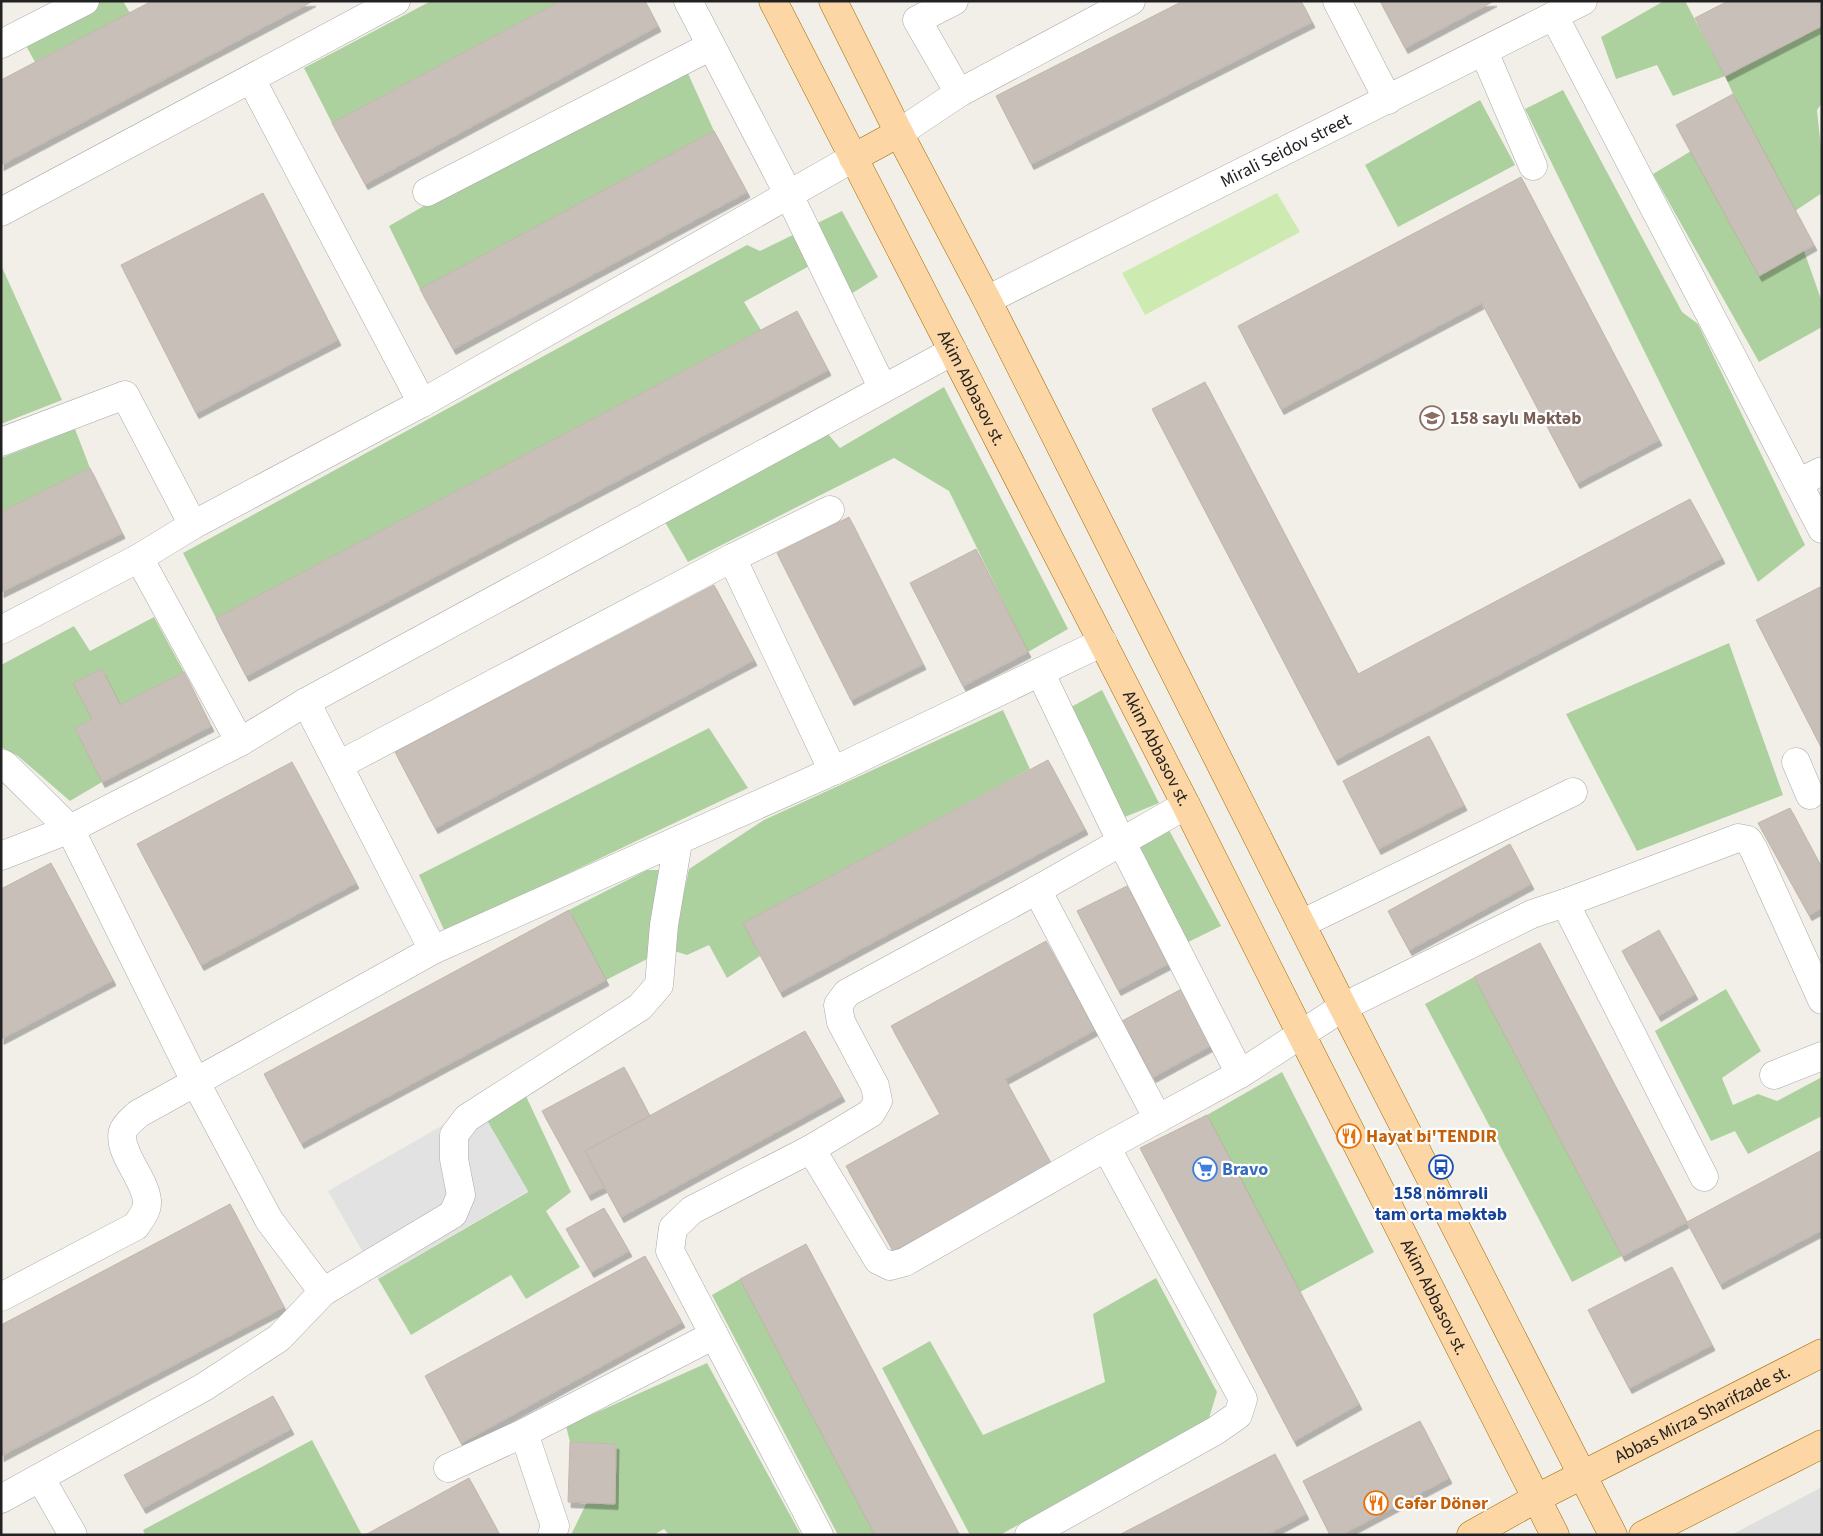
<svg xmlns="http://www.w3.org/2000/svg" width="1823" height="1536" viewBox="0 0 1823 1536" font-family="'Source Sans 3',sans-serif">
<style>
.residential{fill:#e0dfdf}
.grass{fill:#cdebb0}
.forest{fill:#add19e}
.parking{fill:#e2e2e2}
.building{fill:#c7bfb8;stroke:#c4b6ab;filter:url(#shadow)}
.lines{fill:none;stroke-linecap:round;stroke-linejoin:round}
.minor-casing{stroke:#a9a9a9;stroke-width:29}
.major-casing{stroke:#a06b00;stroke-width:29}
.minor{stroke:#fff;stroke-width:28}
.major{stroke:#fcd6a4;stroke-width:28}
.labels{text-anchor:middle;stroke-width:4.5;stroke-linejoin:round;paint-order:stroke}
.street-label{font-size:18px;fill:#222;stroke:#fff}
.education-label{font-size:18px;font-weight:bold;fill:#785e54;stroke:#fff;text-anchor:start}
.food-label{font-size:18px;font-weight:bold;fill:#c56008;stroke:#fff;text-anchor:start}
.shop-label{font-size:18px;font-weight:bold;fill:#366cbe;stroke:#fff;text-anchor:start}
.transit-label{font-size:18px;font-weight:bold;fill:#164399;stroke:#fff}
</style>
<defs>
<filter id="shadow"><feDropShadow dx="3" dy="5.5" stdDeviation="0" flood-color="#0004"/></filter>
</defs>
<rect width="100%" height="100%" fill="#f2efe9"/>
<path class="residential" d="M1822,1487V1535H1731Z"/>
<path class="grass" d="M1277,193L1300,232L1145,315L1122,273Z"/>
<path class="forest" d="M56,1H123L130,13L35,62L14,24Z
M431,1H560L332,123L304,68Z
M1664,1H1685L1725,76L1822,26V103L1817,110L1822,158V193L1795,211L1733,94L1725,76L1673,96L1657,65L1616,79L1601,37Z
M681,58L714,131L420,289L389,226Z
M1563,90L1682,312L1698,324L1805,545L1758,582L1525,109Z
M1480,100L1515,165L1398,227L1365,165Z
M1691,151L1759,276L1804,251L1822,302V327L1759,362L1653,174Z
M842,211L878,277L851,294L822,259L744,302L761,330L216,618L183,553L747,245L760,251Z
M1,265L62,400L1,424Z
M944,387L1068,629L1028,652L949,491L894,458L688,562L665,522L828,434L840,448Z
M75,429L90,468L1,512V458Z
M154,617L184,672L120,705L102,669L74,683L92,719L75,728L102,782L70,801L18,756L1,747V665L74,626L90,651Z
M1729,643L1783,795L1637,851L1566,714Z
M1102,690L1159,803L1115,821L1062,712Z
M1003,710L1030,769L744,923L760,956L727,978L709,945L687,955L671,950L689,869L764,820Z
M709,728L748,788L445,932L419,875Z
M1169,830L1221,926L1176,948L1126,852Z
M647,870H669L653,956L606,980L569,910Z
M1474,977L1622,1256L1572,1282L1425,1004Z
M1726,989L1761,1051L1722,1078L1733,1105L1758,1094L1777,1101L1822,1077V1116L1748,1154L1735,1131L1711,1141L1655,1031Z
M1282,1072L1374,1252L1300,1292L1207,1115Z
M517,1077L571,1192L546,1211L580,1267L526,1299L511,1275L411,1335L378,1279L528,1192L478,1105Z
M1156,1278L1217,1392L1209,1418L1000,1535H970L882,1368L930,1341L983,1435L1105,1382L1093,1314Z
M740,1279L875,1535H838L712,1295Z
M707,1363L801,1535H669L664,1529L653,1535H571L587,1502L615,1503L616,1444L570,1442L566,1426Z
M312,1440L362,1535H145L143,1530Z"/>
<path class="parking" d="M478,1105L528,1191L378,1279L328,1191Z"/>
<path class="building" d="M152,1H313L1,165V80Z
M560,1H645L658,26L365,184L332,123Z
M1183,1H1301L1312,22L1031,164L996,96Z
M1380,1H1494L1405,48Z
M1728,1H1822V26L1725,76L1695,18Z
M1733,94L1814,245L1759,276L1676,125Z
M714,131L747,192L453,349L420,289Z
M1521,177L1659,440L1577,483L1482,303L1281,409L1238,326Z
M263,193L338,340L196,413L121,265Z
M797,311L828,370L246,676L216,618Z
M1205,382L1358,674L1690,499L1722,558L1335,760L1152,409Z
M90,468L122,533L1,592V512Z
M849,517L923,664L851,700L777,553Z
M976,549L1028,652L963,686L910,583Z
M714,585L754,660L435,828L395,752Z
M1820,587L1822,591V749L1756,620Z
M102,669L120,705L184,672L211,726L102,782L75,728L92,719L73,683Z
M1429,736L1464,805L1378,849L1343,781Z
M1048,760L1085,829L780,992L743,923Z
M292,762L356,883L201,965L137,844Z
M1790,808L1822,868V908L1809,915L1758,823Z
M1510,844L1531,884L1409,950L1388,911Z
M51,863L113,980L1,1039V889Z
M1127,886L1168,964L1118,990L1077,911Z
M569,910L606,980L301,1143L264,1074Z
M1659,930L1695,994L1658,1016L1622,951Z
M1046,941L1095,1030L1005,1079L1052,1165L893,1251L846,1166L940,1114L891,1026Z
M1540,943L1687,1222L1622,1256L1474,977Z
M1189,985L1219,1041L1153,1077L1122,1021Z
M805,1031L842,1096L621,1217L585,1151Z
M624,1067L650,1116L585,1151L604,1187L588,1195L542,1111Z
M1207,1115L1359,1404L1294,1441L1140,1148Z
M1822,1150V1230L1720,1284L1687,1222Z
M230,1204L284,1307L1,1456V1325Z
M604,1208L629,1251L591,1272L566,1229Z
M806,1244L958,1532L952,1535H875L740,1279Z
M645,1256L682,1322L461,1443L425,1376Z
M1672,1267L1712,1345L1629,1388L1588,1310Z
M273,1396L291,1429L143,1508L124,1475Z
M1420,1421L1449,1478L1341,1535H1330L1303,1481Z
M570,1442L616,1444L615,1504L568,1502Z
M1275,1454L1306,1514L1266,1535H1119Z
M469,1478L500,1535H365Z"/>
<g class="lines">
<g class="minor-casing">
<g id="minor">
<path d="M688,1L789,195L883,389"/>
<path d="M954,1L917,20L959,93"/>
<path d="M1337,1L1388,100"/>
<path d="M1554,16L1822,529"/>
<path d="M1,44L85,1"/>
<path d="M1484,52L1533,166"/>
<path d="M251,79L422,403"/>
<path d="M899,133L959,93L1131,1"/>
<path d="M427,192L711,46"/>
<path d="M1,212L396,1"/>
<path id="s1" d="M987,300L1583,1"/>
<path d="M1,442L125,395L193,525"/>
<path d="M1798,483L1822,471"/>
<path d="M139,558L240,742"/>
<path d="M732,558L833,771"/>
<path d="M1,630L139,558L193,525L422,403L853,158"/>
<path d="M1040,672L1121,841L1240,1074"/>
<path d="M306,702L433,950"/>
<path d="M1796,762L1810,795"/>
<path d="M1,763L5,765L70,829L195,1081L269,1220L323,1292"/>
<path d="M339,765L732,558L830,510"/>
<path d="M1,856L70,829L240,742L306,702L953,351"/>
<path d="M1037,890L1158,1119"/>
<path d="M1565,903L1704,1177"/>
<path d="M1301,924L1573,792"/>
<path d="M1774,1075L1822,1056"/>
<path d="M811,1149L878,1260L890,1266L905,1262L1106,1147L1240,1074L1343,1007L1532,914L1565,903L1738,838L1748,840L1754,850L1822,1000"/>
<path d="M1,1297L136,1226C139,1221 144,1215 146,1209C154,1186 113,1151 124,1129C127,1123 134,1118 138,1114L433,950L833,771L1103,642"/>
<path d="M524,1433L555,1526L552,1535"/>
<path d="M448,1468L524,1433L714,1335"/>
<path d="M41,1479L73,1535"/>
<path d="M1,1499L204,1387L279,1338L323,1292L453,1214L461,1195L454,1159V1135L467,1118L640,1007L659,985L664,925L678,842"/>
<path d="M819,1535L670,1251L673,1228L692,1210L811,1149L871,1113L878,1101L875,1086L841,1022L838,1005L847,993L1037,890L1186,805"/>
<path d="M1029,1535L1215,1431L1238,1415L1243,1399L1106,1147"/>
</g>
</g>
<g class="major-casing">
<g id="major">
<path id="s2" d="M773,1L1186,805L1301,1034L1555,1535"/>
<path d="M833,1L899,133L987,300L1343,1007L1613,1535"/>
<path d="M853,158L899,133"/>
<path id="s3" d="M1471,1535L1537,1498L1822,1353"/>
<path d="M1643,1535L1822,1444"/>
</g>
</g>
<use href="#minor" class="minor"/>
<use href="#major" class="major"/>
</g>
<defs>
<g id="school-ring" transform="scale(1.25)"><circle r="9.5" fill="#fff" stroke="#8d6e63" stroke-width="1.5"/><path d="M0-5L7-2L0 1L-7-2ZM-4 1L0 2.5L4 1V4Q0 6-4 4Z" fill="#8d6e63"/></g>
<g id="restaurant-ring" transform="scale(1.25)"><circle r="9.5" fill="#fff" stroke="#e8710a" stroke-width="1.5"/><path d="M-5-6h1v4h1v-4h1v4h1v-4h1v5L-1.5 .5V6h-2V.5L-5-1ZM5-6V6H3V1.5H1.5Q1.5-4 5-6Z" fill="#e8710a"/></g>
<g id="bus-ring" transform="scale(1.25)"><circle r="9.5" fill="#fff" stroke="#1a4fb4" stroke-width="1.5"/><path d="M-5-6H5V4H4V6H2V4H-2V6H-4V4H-5ZM-3.5-4V0h7V-4ZM-3.5 1.2v1.5H-2V1.2ZM2 1.2v1.5H3.5V1.2Z" fill="#1a4fb4"/></g>
<g id="supermarket-ring" transform="scale(1.25)"><circle r="9.5" fill="#fff" stroke="#3f7fe0" stroke-width="1.5"/><path d="M-6-5.5h2.5l.6 2H6L4.5 2H-2.5L-4.4-4H-6ZM-1.5 3.2a1.3 1.3 0 1 0 .1 0ZM3 3.2a1.3 1.3 0 1 0 .1 0Z" fill="#3f7fe0"/></g>
</defs>
<g fill-rule="evenodd">
<use href="#school-ring" x="1432" y="418"/>
<use href="#restaurant-ring" x="1349" y="1136"/>
<use href="#bus-ring" x="1441" y="1167"/>
<use href="#supermarket-ring" x="1205" y="1169"/>
<use href="#restaurant-ring" x="1376" y="1503"/>
</g>
<g class="labels">
<g class="street-label">
<text dy="6" stroke="none"><textPath href="#s1" startOffset="334">Mirali Seidov street</textPath></text>
<text dy="6" stroke="none"><textPath href="#s2" startOffset="435">Akim Abbasov st.</textPath></text>
<text dy="6" stroke="none"><textPath href="#s2" startOffset="840">Akim Abbasov st.</textPath></text>
<text dy="6" stroke="none"><textPath href="#s2" startOffset="1455">Akim Abbasov st.</textPath></text>
<text dy="6" stroke="none"><textPath href="#s3" startOffset="261">Abbas Mirza Sharifzade st.</textPath></text>
</g>
<g class="education-label">
<text x="1450" y="424">158 saylı Məktəb</text>
</g>
<g class="food-label">
<text x="1366" y="1142">Hayat bi'TENDIR</text>
<text x="1394" y="1509">Cəfər Dönər</text>
</g>
<g class="shop-label">
<text x="1222" y="1175">Bravo</text>
</g>
<g class="transit-label">
<text x="1441" y="1199">158 nömrəli<tspan x="1441" dy="21">tam orta məktəb</tspan></text>
</g>
</g>
<rect width="1823" height="1536" fill="none" stroke="#222222" stroke-width="5"/>
</svg>
